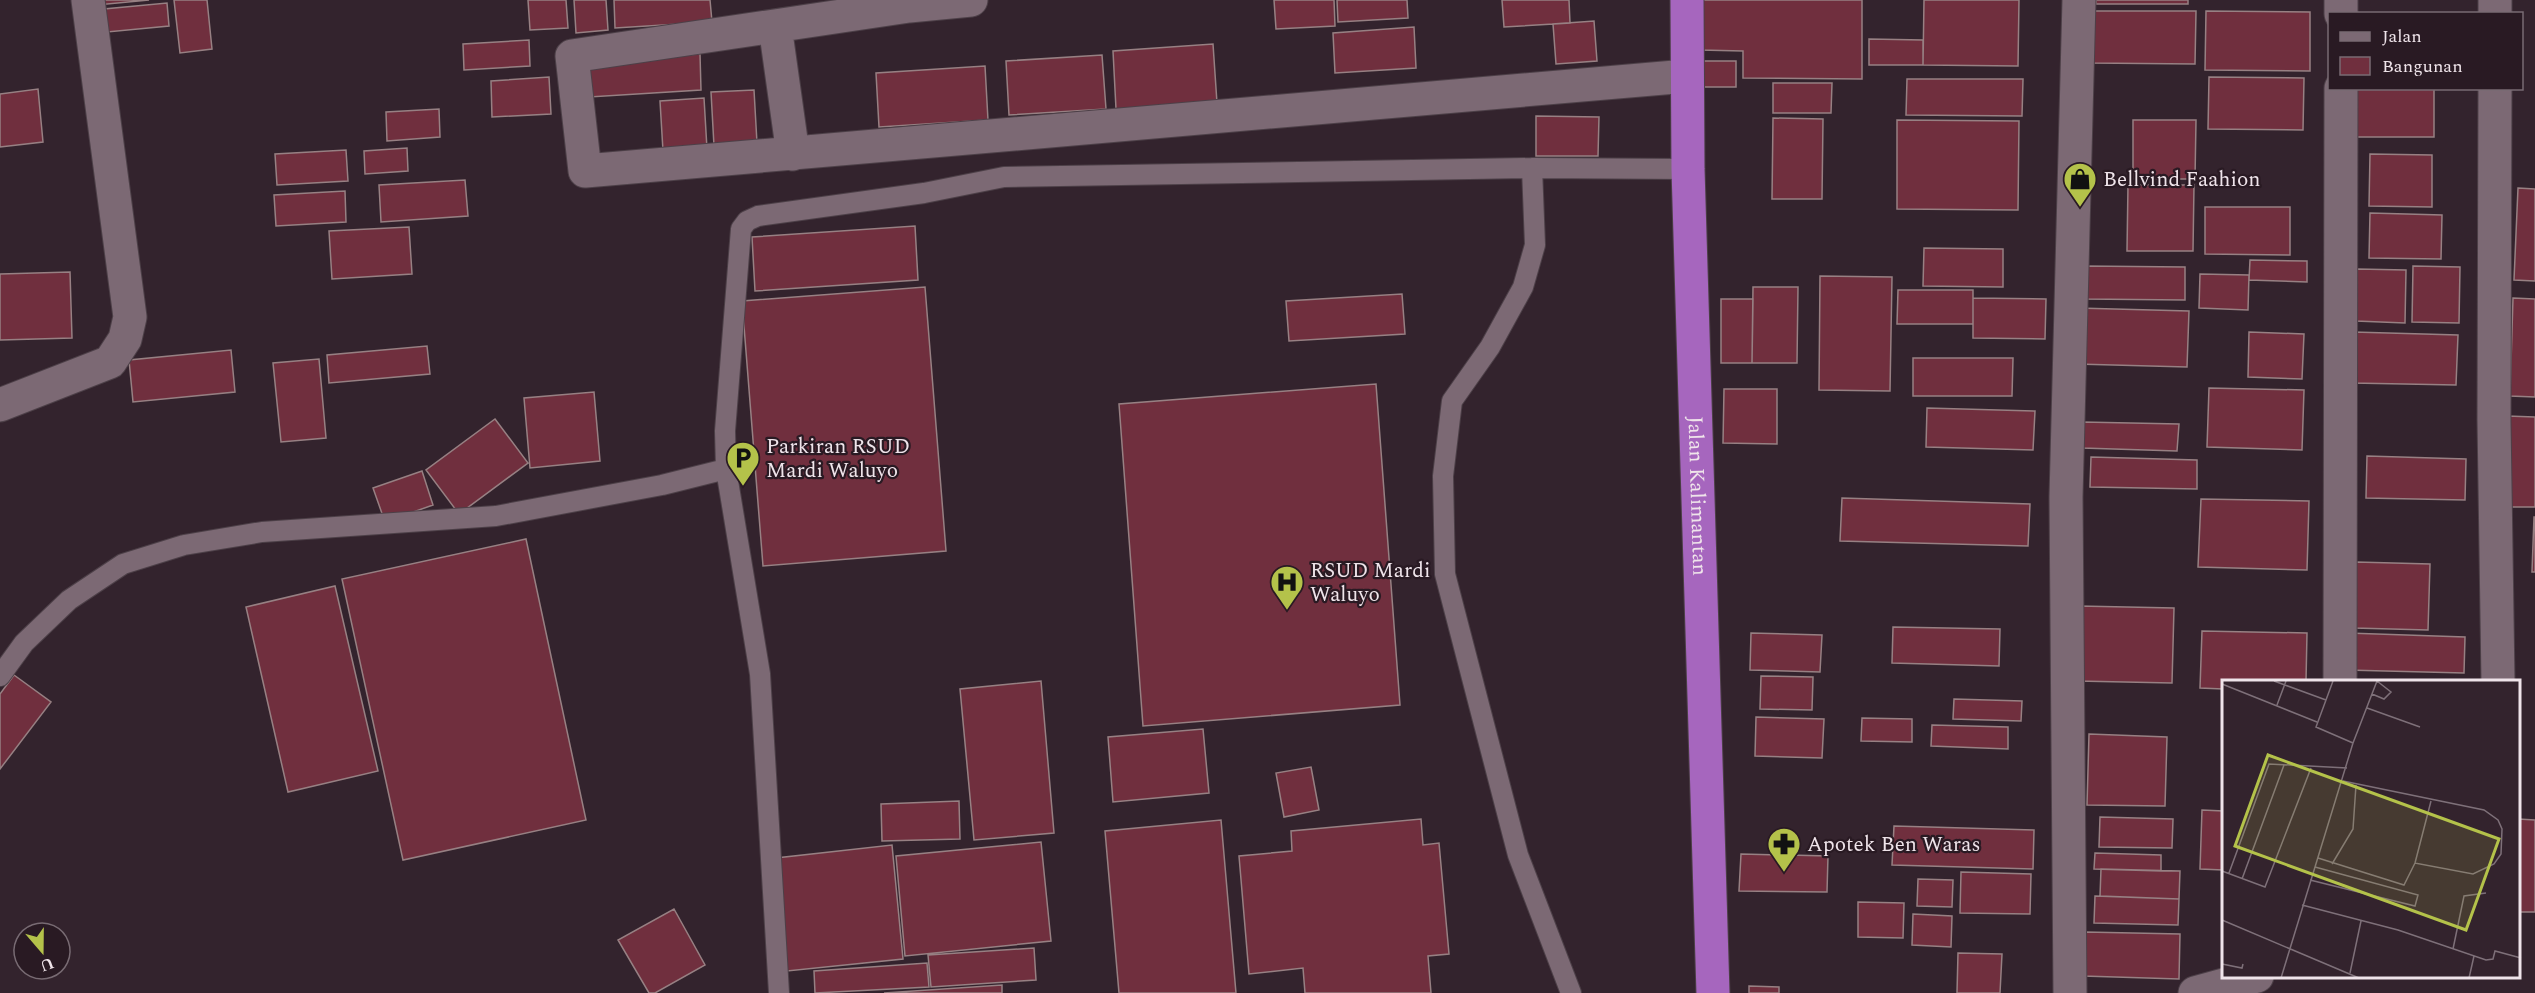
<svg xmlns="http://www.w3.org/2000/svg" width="2535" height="993" viewBox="0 0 2535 993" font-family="Spectral,serif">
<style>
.building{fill:#702f3e;stroke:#978083;stroke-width:1.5}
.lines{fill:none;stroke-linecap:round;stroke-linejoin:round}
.service-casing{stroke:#4d4048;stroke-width:22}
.minor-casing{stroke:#4d4048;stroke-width:35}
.trunk-casing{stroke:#4d4048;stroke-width:35}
.service{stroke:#7c6974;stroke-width:20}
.minor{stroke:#7c6974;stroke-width:33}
.trunk{stroke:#a666be;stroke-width:33}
.labels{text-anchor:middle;stroke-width:4.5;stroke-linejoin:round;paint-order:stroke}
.poi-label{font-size:21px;fill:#efe4ea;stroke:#291a23;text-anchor:start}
.street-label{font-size:21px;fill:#efe4ea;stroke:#291a23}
.inset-road{fill:none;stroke:#7e7079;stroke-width:1.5}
.view{fill:#b4c24a;fill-opacity:0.15;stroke:#b4c24a;stroke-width:3}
.inset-edge{fill:none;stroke:#efe4ea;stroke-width:3}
</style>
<rect width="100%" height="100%" fill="#33232d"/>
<path class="building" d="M96,0H149L97,5Z
M174,0H207L212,49L180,53Z
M528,0H566L568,28L530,30Z
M574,0H606L608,30L576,33Z
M614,0H710L712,22L615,28Z
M1274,0H1334L1335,26L1276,29Z
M1337,0H1407L1408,18L1338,22Z
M1502,0H1569L1570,23L1504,27Z
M1701,0H1862V79L1743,78V51L1700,50Z
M1924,0H2019L2018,66L1923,65Z
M2096,0H2188V4H2096Z
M167,3L169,26L107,32L104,9Z
M2092,11H2196L2195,64L2091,63Z
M2206,11L2310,12V71L2205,70Z
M1594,21L1597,61L1556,64L1553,24Z
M1414,27L1416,68L1335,73L1333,33Z
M1869,39L1923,40V65H1869Z
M529,40L530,66L464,70L463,44Z
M1213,44L1217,103L1116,109L1113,51Z
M700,54L701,90L573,98L572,62Z
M1102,55L1106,109L1009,115L1006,61Z
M1696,61H1736V87H1696Z
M985,66L988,120L879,127L876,73Z
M549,77L551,114L492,117L491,81Z
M2209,77L2304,78L2303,130L2208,129Z
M1907,79H2023L2022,116L1906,115Z
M1773,83H1832L1831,113H1773Z
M2353,88H2434V137H2352Z
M38,89L43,142L0,147V94Z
M754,90L757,143L714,146L711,92Z
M704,98L707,149L663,151L660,101Z
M439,109L440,137L387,141L386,112Z
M1536,116L1599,117L1598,156H1536Z
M1773,118L1823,119L1822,199H1772Z
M1897,120L2019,121L2018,210L1897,209Z
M2133,120H2196L2195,179H2133Z
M407,148L408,171L365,174L364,151Z
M346,150L348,181L277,185L275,154Z
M2370,154L2432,155V207L2369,206Z
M465,180L468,216L381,222L379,185Z
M2128,185H2194L2193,251H2127Z
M2518,188L2535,189V281L2514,280Z
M345,191L346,222L276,226L274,195Z
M2205,207H2290V255L2205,254Z
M2370,213L2442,215L2441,259L2369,258Z
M915,226L918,280L755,291L752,237Z
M409,227L412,274L332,279L329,231Z
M1924,248L2003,249V287L1923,286Z
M2250,260L2307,261V282L2249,280Z
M2084,266L2185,267V300L2084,299Z
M2413,266L2460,267L2459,323L2412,322Z
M2357,269L2406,270L2405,323L2356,321Z
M70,272L72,338L0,340V274Z
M2200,274L2249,275L2248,310L2199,308Z
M1820,276L1892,277L1890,391L1819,390Z
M925,287L946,551L763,566L742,301Z
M1753,287H1798L1797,363H1752Z
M1898,290H1973V324H1897Z
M1402,294L1405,334L1289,341L1286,301Z
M1973,298L2046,299L2045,339L1973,338Z
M2513,298L2535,299V397L2510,396Z
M1721,299H1753L1752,363H1721Z
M2077,308L2189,311L2187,367L2076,364Z
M2249,332L2304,334L2302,379L2248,377Z
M2353,332L2458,335L2456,385L2352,383Z
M427,346L430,374L329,383L327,355Z
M231,350L235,392L133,402L129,360Z
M1913,358H2013L2012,396H1913Z
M319,359L326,438L281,442L273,363Z
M1376,384L1400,705L1143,726L1119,404Z
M2209,388L2304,390L2302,450L2207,447Z
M1724,389H1777V444L1723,443Z
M594,392L600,461L530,468L524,398Z
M1927,408L2035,411L2033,450L1926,447Z
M2507,416L2535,417V507H2504Z
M495,419L528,463L459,514L426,470Z
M2082,422L2179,424L2177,451L2082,448Z
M2367,456L2466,459L2465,500L2366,498Z
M2091,457L2197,460V489L2090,487Z
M422,471L433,505L385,522L373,488Z
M1842,498L2030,504L2028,546L1840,541Z
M2201,499L2309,501L2307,570L2198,567Z
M2534,517H2535V572H2532Z
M526,539L586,820L403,860L342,579Z
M2356,562L2430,564L2428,630L2354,628Z
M335,586L378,771L288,792L246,607Z
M2079,606L2174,608L2172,683L2077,681Z
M1893,627L2000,629L1999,666L1892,663Z
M2202,631L2307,633L2306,681H2223V689L2200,688Z
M1751,633L1822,635L1820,672L1750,670Z
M2347,633L2465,637L2464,673L2346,670Z
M14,675L51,702L0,769V694Z
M1761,676L1813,677L1812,710L1760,709Z
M1041,681L1054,833L974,840L960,689Z
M1954,699L2022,701L2021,721L1953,719Z
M1756,717L1824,719L1822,758L1755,756Z
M1862,718L1912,719V742L1861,741Z
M1932,725L2008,727V749L1931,746Z
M1203,729L1209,793L1113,802L1108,737Z
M2089,734L2167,737L2165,806L2087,805Z
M1311,767L1319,810L1284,817L1276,773Z
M959,801L960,839L882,841L881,804Z
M2202,810L2223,811V870L2200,869Z
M2100,817L2173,819L2172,848L2099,847Z
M1421,819L1423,845L1439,843L1449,954L1428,956L1431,993H1305L1303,968L1249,974L1239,856L1292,851L1291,831Z
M2518,819L2535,820V912H2518Z
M1221,820L1236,993H1119L1105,831Z
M1894,826L2034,830L2033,869L1892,865Z
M1041,842L1051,941L905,956L896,856Z
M892,845L903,959L787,971L776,858Z
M2095,853L2161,855V871L2094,869Z
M1741,854L1828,856L1827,892L1739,891Z
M2101,869L2180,871L2179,899L2100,896Z
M1961,872L2031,874L2030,914L1960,913Z
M1918,879L1953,880L1952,907L1917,906Z
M2095,896L2179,899L2178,925L2094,923Z
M1858,902L1904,903L1903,938L1858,937Z
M674,909L705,965L655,993H649L618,940Z
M1913,914L1952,916L1951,947L1912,945Z
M2085,932L2180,934L2179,979L2083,976Z
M1034,948L1036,980L931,987L928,955Z
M1958,953L2002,954L2000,993H1957Z
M927,963L929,987L815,993L814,971Z
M1002,985V993H884Z
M1749,986L1779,987V993H1749Z"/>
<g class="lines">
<g class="service-casing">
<path id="service" d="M1532,168L1535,245L1523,287L1490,347L1452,401L1443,476L1445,574L1518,855L1571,993
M726,469L760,674L779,993
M0,676L24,643L69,600L123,564L184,545L262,532L496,516L662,485L726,469L725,431L741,229L747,221L758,216L924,193L1004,177L1532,168L1688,169"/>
</g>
<g class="minor-casing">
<path id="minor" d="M971,0L909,6L572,56L585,171L1687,76
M2341,14V0
M2495,14V0
M775,26L793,154
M2495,88L2494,420L2498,681
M0,405L110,362L125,339L130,317L88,0
M2340,681L2341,88
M2070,993L2066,497L2079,0
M2195,993L2257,976"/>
</g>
<g class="trunk-casing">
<g id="trunk">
<path id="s1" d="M1687,0L1688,169L1713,993"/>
</g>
</g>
<use href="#service" class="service"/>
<use href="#minor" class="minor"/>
<use href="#trunk" class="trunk"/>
</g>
<defs>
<g id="shop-pin" transform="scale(1.725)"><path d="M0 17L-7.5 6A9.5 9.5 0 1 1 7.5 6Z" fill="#b4c24a" stroke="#291a23"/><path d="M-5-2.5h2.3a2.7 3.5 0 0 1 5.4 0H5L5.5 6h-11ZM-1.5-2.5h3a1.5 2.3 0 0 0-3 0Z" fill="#111"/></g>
<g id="parking-pin" transform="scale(1.725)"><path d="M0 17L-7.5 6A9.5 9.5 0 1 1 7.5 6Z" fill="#b4c24a" stroke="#291a23"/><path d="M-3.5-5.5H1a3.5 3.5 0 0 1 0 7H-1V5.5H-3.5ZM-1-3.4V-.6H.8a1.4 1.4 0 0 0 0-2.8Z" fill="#111"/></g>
<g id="hospital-pin" transform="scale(1.725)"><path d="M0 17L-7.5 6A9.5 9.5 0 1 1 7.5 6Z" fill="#b4c24a" stroke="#291a23"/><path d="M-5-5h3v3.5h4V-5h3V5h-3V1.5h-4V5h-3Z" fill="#111"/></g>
<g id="pharmacy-pin" transform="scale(1.725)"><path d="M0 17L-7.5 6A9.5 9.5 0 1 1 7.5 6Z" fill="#b4c24a" stroke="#291a23"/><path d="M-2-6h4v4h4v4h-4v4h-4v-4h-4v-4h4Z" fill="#111"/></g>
</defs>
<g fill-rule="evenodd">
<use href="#shop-pin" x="2080" y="179"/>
<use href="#parking-pin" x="743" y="458"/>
<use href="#hospital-pin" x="1287" y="582"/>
<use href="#pharmacy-pin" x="1784" y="844"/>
</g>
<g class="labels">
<g class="poi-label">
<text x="2103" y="186">Bellvind Faahion</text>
<text x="766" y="453">Parkiran RSUD<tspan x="766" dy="24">Mardi Waluyo</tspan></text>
<text x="1310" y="577">RSUD Mardi<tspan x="1310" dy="24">Waluyo</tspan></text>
<text x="1807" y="851">Apotek Ben Waras</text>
</g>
<g class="street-label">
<text dy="7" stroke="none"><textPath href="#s1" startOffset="496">Jalan Kalimantan</textPath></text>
</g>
</g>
<g transform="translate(2222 680)">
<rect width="298" height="298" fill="#33232d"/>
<path class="inset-road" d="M52,1L104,20M111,1L94,47L131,63M0,4L95,42M150,14L162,19L169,12L155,1M55,25L64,1M145,28L198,47M96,178L182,205L193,183L251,194L272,184L279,174L280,149L276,140L262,130L121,101M193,183L209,121M110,184L131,149L134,105M0,191L43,207L89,88M7,193L47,84L125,88M20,199L62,85M88,200L193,226L196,215L93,187M80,225L176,250L264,280L271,279L273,271L299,278M0,240L137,298M231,269L242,216L264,213M0,284L20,288L21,284M128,293L139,241M59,298L131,63L155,1M247,298L252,276"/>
<path class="view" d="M46,75L277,159L244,250L13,166Z"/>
<rect width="298" height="298" class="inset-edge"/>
</g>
<rect x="2328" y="12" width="195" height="78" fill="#291a23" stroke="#786b73" stroke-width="1.5"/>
<rect x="2340" y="32" width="30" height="9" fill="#7c6974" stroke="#786b73" stroke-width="1.5"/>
<text x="2382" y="42" font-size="18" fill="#efe4ea">Jalan</text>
<rect x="2340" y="57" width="30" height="18" fill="#702f3e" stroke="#786b73" stroke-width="1.5"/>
<text x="2382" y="72" font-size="18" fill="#efe4ea">Bangunan</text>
<g transform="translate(42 951) rotate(160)"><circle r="28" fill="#291a23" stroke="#786b73" stroke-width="1.5"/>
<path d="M0-4.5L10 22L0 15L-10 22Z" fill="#b4c24a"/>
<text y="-9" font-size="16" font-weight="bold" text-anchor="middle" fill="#efe4ea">U</text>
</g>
</svg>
